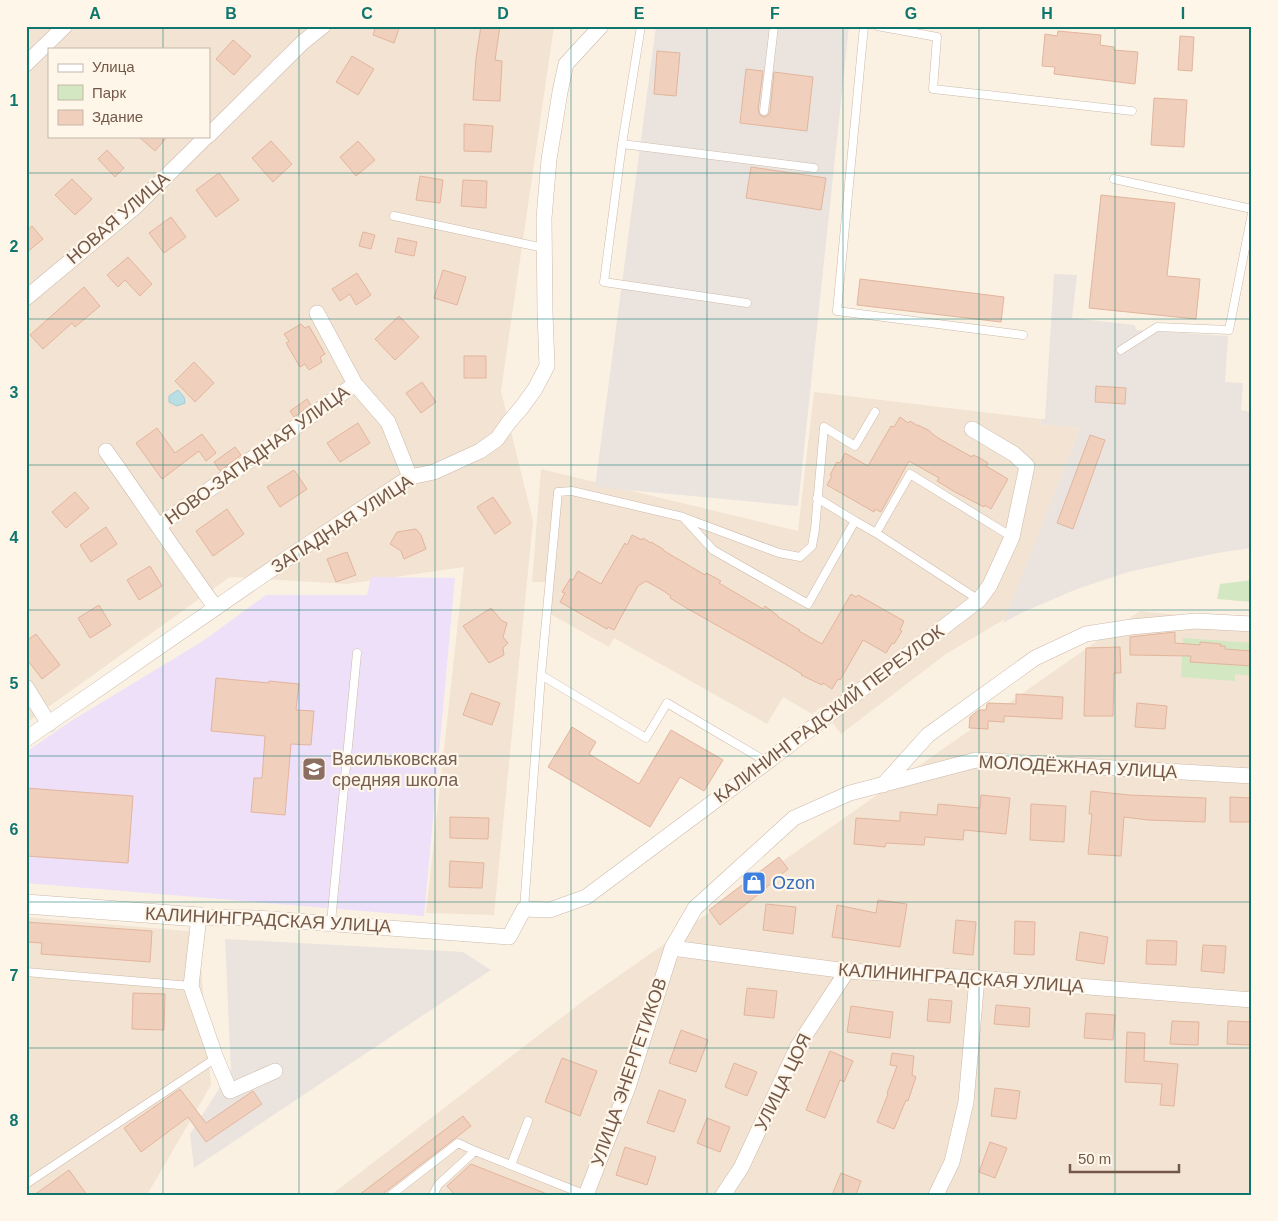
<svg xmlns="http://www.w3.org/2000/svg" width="1278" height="1221" viewBox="0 0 1278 1221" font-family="Helvetica,sans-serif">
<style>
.residential{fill:#f3e3d2;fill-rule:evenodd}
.industrial{fill:#ebe4de}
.education{fill:#eee0f8}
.green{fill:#d3e8c2}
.water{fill:#b9dfe4;stroke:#9fced6}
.building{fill:#f0cfbc;stroke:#e2b59d}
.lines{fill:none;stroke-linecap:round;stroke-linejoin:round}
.service-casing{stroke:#ccb9aa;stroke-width:9}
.minor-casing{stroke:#ccb9aa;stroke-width:16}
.tertiary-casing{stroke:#ccb9aa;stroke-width:20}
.service{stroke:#fff;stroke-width:8}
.minor{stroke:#fff;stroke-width:15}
.tertiary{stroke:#fff;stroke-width:19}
.grid{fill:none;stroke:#0f766e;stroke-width:1;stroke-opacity:0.55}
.labels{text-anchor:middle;stroke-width:4.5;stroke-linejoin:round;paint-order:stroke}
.street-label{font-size:18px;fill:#73584a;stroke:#fef6e9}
.education-label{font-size:18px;fill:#785e54;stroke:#fef6e9;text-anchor:start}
.shop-label{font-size:18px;fill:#366cbe;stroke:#fef6e9;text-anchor:start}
.neatline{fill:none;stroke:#0f766e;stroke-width:2}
.grid-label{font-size:16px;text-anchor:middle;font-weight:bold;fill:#0f766e}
</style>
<rect width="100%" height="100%" fill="#fbf1e3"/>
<path class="residential" d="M26,26H554L501,391L533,521L494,915L426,913L464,567L347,584L230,577L26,723ZM49,49H209V136H49Z
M814,392L1041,419L1040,424L1080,428L1005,619L946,654L841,734L821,707L812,714L783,697L767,724L614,638L609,647L545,611L546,582H532L541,469L798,531Z
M1140,611L1252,623V1195H331L587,998Z
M26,917L198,932L211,1085L147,1195H26Z"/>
<path class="industrial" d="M656,26H849L798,506L595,487Z
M1054,274L1077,275L1072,318L1135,325L1136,330L1228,336L1225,382L1243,383L1241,410L1252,412V548L1217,553L1128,572L1077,589L1021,613L1003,623L1080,428L1040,424L1041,419H1045Z
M225,939L463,952L491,970L194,1168L190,1134L231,1070Z"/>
<path class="education" d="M371,577L455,578L424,916L26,883V752L71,721L203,641L266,595H367Z"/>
<path class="green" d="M1252,580V602L1217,599L1220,584Z
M1183,638L1252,643V676L1235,674V681L1181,677Z"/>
<path class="water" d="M178,390L184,397L185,403L177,406L169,402V396Z"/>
<path class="building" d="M376,26H400L394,43L373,35Z
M481,26H500L495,60L502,61L500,101L473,100L476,58Z
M1058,31L1101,35L1100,45L1114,47V50L1138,52L1135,84L1054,74L1055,67L1042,66L1045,34L1057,36Z
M1180,36L1194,37L1192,71L1178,70Z
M233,40L251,56L234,75L216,59Z
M657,51L680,53L676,96L654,94Z
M352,56L374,69L358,95L336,82Z
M746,69L763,71L758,110L760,115L764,117L768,115L770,112L774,72L813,77L807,131L740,123Z
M1154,98L1187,100L1184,147L1151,145Z
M464,124L493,126L491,152L464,151Z
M138,136H168L155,151Z
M271,141L292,164L273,182L252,158Z
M358,141L375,160L356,176L340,157Z
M107,150L124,168L115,177L98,159Z
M751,167L826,178L821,210L746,198Z
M219,173L239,200L216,217L196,190Z
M420,176L443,180L440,203L416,200Z
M72,179L92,199L75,215L55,195Z
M463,180L487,181L486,208L461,206Z
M1101,195L1175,203L1167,276L1200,279L1196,319L1089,308Z
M171,217L186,237L164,253L149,233Z
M32,226L43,239L26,253V231Z
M363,232L375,235L371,249L359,246Z
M398,238L417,242L414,256L395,252Z
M128,257L152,284L140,296L125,280L118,287L107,275Z
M443,270L466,277L457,305L434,298Z
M357,273L371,295L356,305L350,294L340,301L332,289Z
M860,279L1004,297L1001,322L857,305Z
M84,287L100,306L75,327L72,323L43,349L30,335Z
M399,316L419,337L395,360L375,339Z
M301,324L305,328L309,326L325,354L320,357L322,362L309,370L305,364L300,367L286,343L289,341L284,334Z
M464,356H486V378H464Z
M194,362L214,383L195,402L175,381Z
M422,382L436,402L421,413L406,393Z
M1096,386L1126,388L1125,404L1095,402Z
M307,399L311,405L294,417L290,411Z
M900,417L908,423L910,421L918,426V425L930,431V432L938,438L972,457L973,455L980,458L988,463L986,466L1008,479L991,509L985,505L984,507L955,492L937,481L939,478L909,461L881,512L875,509L874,512L827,485L832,476L830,475L837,462L840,463L845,453L868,466L891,426L894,427Z
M358,423L370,443L340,462L327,443Z
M157,428L175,453L202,434L216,453L206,461L199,451L162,479L136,443Z
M1090,435L1105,440L1073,529L1057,523Z
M235,447L241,455L220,471L214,462Z
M294,470L307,489L280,507L267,487Z
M75,492L89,508L66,528L52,512Z
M493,497L511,523L495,534L477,507Z
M227,509L244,534L213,556L196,531Z
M106,527L117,544L91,562L80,545Z
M416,529L421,535L426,549L404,559L401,551L390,544L397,532Z
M632,535L642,540L643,538L651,543V542L663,549V550L671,555L705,575L706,573L714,577L721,581L719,583L763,609L765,606L778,616V617L800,630L799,631L822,644L851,594L856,597L858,595L904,621L900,630L902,631L894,644L892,643L886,653L863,640L840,680L838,679L832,689L823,683L822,685L801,675L802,674L775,658L688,609L670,598L671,596L662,590L646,581L638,586L614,630L608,627L607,629L560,602L565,593L562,592L570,579L573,580L578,571L601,584L625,543L627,545Z
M347,552L356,575L336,582L327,559Z
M150,566L162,586L139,600L127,580Z
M99,605L111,625L90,638L78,618Z
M491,608L501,620L507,623L503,637L508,643L503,648L504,655L489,663L463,626Z
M1175,632V643L1200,645V642L1221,644L1220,646H1225V649L1252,651V666L1190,662L1191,656L1130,655V637Z
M36,634L60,665L42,679L26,658V641Z
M1120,647L1121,673H1114L1113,716H1084L1086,648Z
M216,678L269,683V681L299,684L296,710L314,711L311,745L291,744L285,815L251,812L254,778H262L265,736L211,731Z
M471,693L500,703L492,725L463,715Z
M1016,694L1063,697L1062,719L1004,716V722L988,721V729L969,728L970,717L979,710H986L987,704L988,703L1016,704Z
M1137,703L1167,706L1165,729L1135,727Z
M572,727L596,742L589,754L639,784L671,730L723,760L704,791L680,777L650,827L548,767Z
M26,788L133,796L128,863L26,856Z
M1091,791L1129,795L1206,798L1205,822L1148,820L1124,817L1121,856L1088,854L1092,814H1089Z
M981,795L1010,798L1006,834L964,830L963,840L925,837L924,845L886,843L885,847L854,844L856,818L900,821V812L937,815L938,804L980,808Z
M1230,797L1252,798V822H1230Z
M1031,804L1066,806L1064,842L1030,840Z
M450,817L489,818L488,839L450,838Z
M779,857L788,869L755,897L720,925L709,910Z
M450,861L484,863L482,888L449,887Z
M878,900L907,904L900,947L832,937L837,905L876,913Z
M766,904L796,907L793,934L763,930Z
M956,920L976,922L973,955L953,953Z
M1015,921L1035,922L1034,955L1014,954Z
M26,922L152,931L150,962L41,954L42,943L26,942Z
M1080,932L1108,937L1104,964L1076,960Z
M1147,940L1177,941L1176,965L1146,964Z
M1203,945L1226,946L1224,973L1201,971Z
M747,988L777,991L774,1018L744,1015Z
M133,993L165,994L164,1030L132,1029Z
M929,999L952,1001L950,1023L927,1021Z
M996,1005L1030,1008L1029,1027L994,1024Z
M851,1006L893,1012L890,1038L847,1032Z
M1086,1013L1115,1015L1113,1040L1084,1038Z
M1172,1021L1199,1022L1198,1045L1170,1044Z
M1228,1021L1252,1022V1045L1227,1044Z
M681,1030L708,1040L696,1072L669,1063Z
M1127,1032L1145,1033L1144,1061L1178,1064L1174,1106L1160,1105L1162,1084L1125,1082Z
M830,1051L853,1061L844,1082L840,1080L825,1118L806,1110Z
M892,1053L914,1056L912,1075L916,1077L908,1101L906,1100L894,1129L877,1122L888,1094L887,1093L897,1066L890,1065Z
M562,1058L597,1071L580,1116L545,1102Z
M734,1063L757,1072L747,1096L725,1087Z
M995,1088L1020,1091L1016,1119L991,1116Z
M180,1089L206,1123L253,1091L262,1104L206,1142L188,1117L141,1152L124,1128Z
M659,1090L686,1100L674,1132L647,1123Z
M463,1116L471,1126L406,1176L381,1195H359Z
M707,1118L730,1127L720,1152L697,1143Z
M990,1142L1007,1148L995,1178L979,1172Z
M625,1147L656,1157L647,1185L616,1175Z
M471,1164L547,1194V1195H455L447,1186Z
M69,1170L87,1195H34Z
M841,1173L861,1181L856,1195H832Z"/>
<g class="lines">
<g class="service-casing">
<path id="service" d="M641,26L622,144L604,282L747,303
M864,26L837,311L1023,335
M877,26L937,37L933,89L1132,111
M764,111L774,26
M622,144L814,168
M1114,179L1252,209
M394,216L544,248
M1121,350L1157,327L1229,330L1252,213
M817,498L855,521
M685,518L779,553L800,557L812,546L815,529L824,427L855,446L875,412
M876,533L910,474L1012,537
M541,675L646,738L667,703L767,762
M524,909L541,675L558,492L572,491L683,517L713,550L808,604L855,521L876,533L979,600
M331,922L357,653
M26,972L191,986
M511,1165L528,1121
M26,1184L216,1058
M391,1195L458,1143L475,1151L586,1195
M433,1195L438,1185L475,1151"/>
</g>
<g class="minor-casing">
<path id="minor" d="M26,64L65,26
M209,135L302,43L323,26
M26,298L135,207L207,136
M317,313L355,384L388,422L410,477
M106,451C143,503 178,556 216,608
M159,526L355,384
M26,687L49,724
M26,739L295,553L410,477L434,472L480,451L497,439L509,422L522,407L535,389L547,366L545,312L544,218L549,159L555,123L560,92L566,64L601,26
M883,785L928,735L1035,658L1086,634L1131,627L1196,621L1252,624
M672,948L847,971L977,978L1252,1000
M275,1071L230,1091L216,1058L191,986L199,917L256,918L509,937L524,909L550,910L586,897L767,762L979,600L990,585L1012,537L1027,466L1014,454L972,429
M586,1195L628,1087L672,948L695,908L794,818L850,793L976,760L1252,776
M723,1195L741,1168L798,1046L847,971
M936,1195L952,1162L966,1102L977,978"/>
</g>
<g class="tertiary-casing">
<path id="tertiary" d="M26,904L199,917"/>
</g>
<use href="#service" class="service"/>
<use href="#minor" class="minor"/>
<use href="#tertiary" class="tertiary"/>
</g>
<path class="grid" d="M163,26V49M299,26V1195M435,26V1195M571,26V1195M707,26V1195M843,26V1195M979,26V1195M1115,26V1195M163,136V1195M26,173H1252M26,319H1252M26,465H1252M26,610H1252M26,756H1252M26,902H1252M26,1048H1252"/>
<defs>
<g id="school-square" transform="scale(1.25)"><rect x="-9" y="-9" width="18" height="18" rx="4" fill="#8d6e63" stroke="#fef6e9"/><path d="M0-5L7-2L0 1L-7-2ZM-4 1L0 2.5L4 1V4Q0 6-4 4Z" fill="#fff"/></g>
<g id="shop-square" transform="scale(1.25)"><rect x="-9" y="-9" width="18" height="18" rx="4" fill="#3f7fe0" stroke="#fef6e9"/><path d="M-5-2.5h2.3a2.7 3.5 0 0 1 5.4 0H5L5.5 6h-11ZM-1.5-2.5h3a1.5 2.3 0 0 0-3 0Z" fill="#fff"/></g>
</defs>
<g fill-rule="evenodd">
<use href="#school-square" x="314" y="769"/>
<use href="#shop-square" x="754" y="883"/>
</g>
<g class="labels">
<g class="street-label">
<text transform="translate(118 218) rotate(-41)" y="6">НОВАЯ УЛИЦА</text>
<text transform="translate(257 455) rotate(-36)" y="6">НОВО-ЗАПАДНАЯ УЛИЦА</text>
<text transform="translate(342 524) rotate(-33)" y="6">ЗАПАДНАЯ УЛИЦА</text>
<text transform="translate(829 714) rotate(-37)" y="6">КАЛИНИНГРАДСКИЙ ПЕРЕУЛОК</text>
<text transform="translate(1078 767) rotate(3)" y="6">МОЛОДЁЖНАЯ УЛИЦА</text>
<text transform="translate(268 920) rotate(3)" y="6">КАЛИНИНГРАДСКАЯ УЛИЦА</text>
<text transform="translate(961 978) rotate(4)" y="6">КАЛИНИНГРАДСКАЯ УЛИЦА</text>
<text transform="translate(629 1072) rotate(-71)" y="6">УЛИЦА ЭНЕРГЕТИКОВ</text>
<text transform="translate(783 1082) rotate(-64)" y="6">УЛИЦА ЦОЯ</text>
</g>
<g class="education-label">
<text x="332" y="765">Васильковская<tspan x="332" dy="21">средняя школа</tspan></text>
</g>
<g class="shop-label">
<text x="772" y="889">Ozon</text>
</g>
</g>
<rect width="1278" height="1221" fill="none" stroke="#fef6e9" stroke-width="55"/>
<rect x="48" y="48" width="162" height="90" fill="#fef6e9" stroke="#c6b7a9"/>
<rect x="58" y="64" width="25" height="8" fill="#ffffff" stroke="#c6b7a9"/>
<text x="92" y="72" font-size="15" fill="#73584a">Улица</text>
<rect x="58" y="85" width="25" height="15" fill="#d3e8c2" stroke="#c6b7a9"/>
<text x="92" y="98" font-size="15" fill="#73584a">Парк</text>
<rect x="58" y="110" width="25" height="15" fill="#f0cfbc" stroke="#c6b7a9"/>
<text x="92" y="122" font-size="15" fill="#73584a">Здание</text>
<path d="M1070 1164v8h109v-8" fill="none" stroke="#73584a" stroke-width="2.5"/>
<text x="1078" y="1164" font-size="15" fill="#73584a" stroke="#fef6e9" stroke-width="4" paint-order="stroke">50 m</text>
<rect x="28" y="28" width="1222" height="1166" class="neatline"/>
<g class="grid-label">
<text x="95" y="19">A</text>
<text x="231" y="19">B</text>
<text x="367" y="19">C</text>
<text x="503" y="19">D</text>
<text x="639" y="19">E</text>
<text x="775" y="19">F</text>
<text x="911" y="19">G</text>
<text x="1047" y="19">H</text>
<text x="1183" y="19">I</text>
<text x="14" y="106">1</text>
<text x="14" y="252">2</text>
<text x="14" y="398">3</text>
<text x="14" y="543">4</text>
<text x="14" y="689">5</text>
<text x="14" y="835">6</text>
<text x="14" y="981">7</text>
<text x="14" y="1126">8</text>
</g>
</svg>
